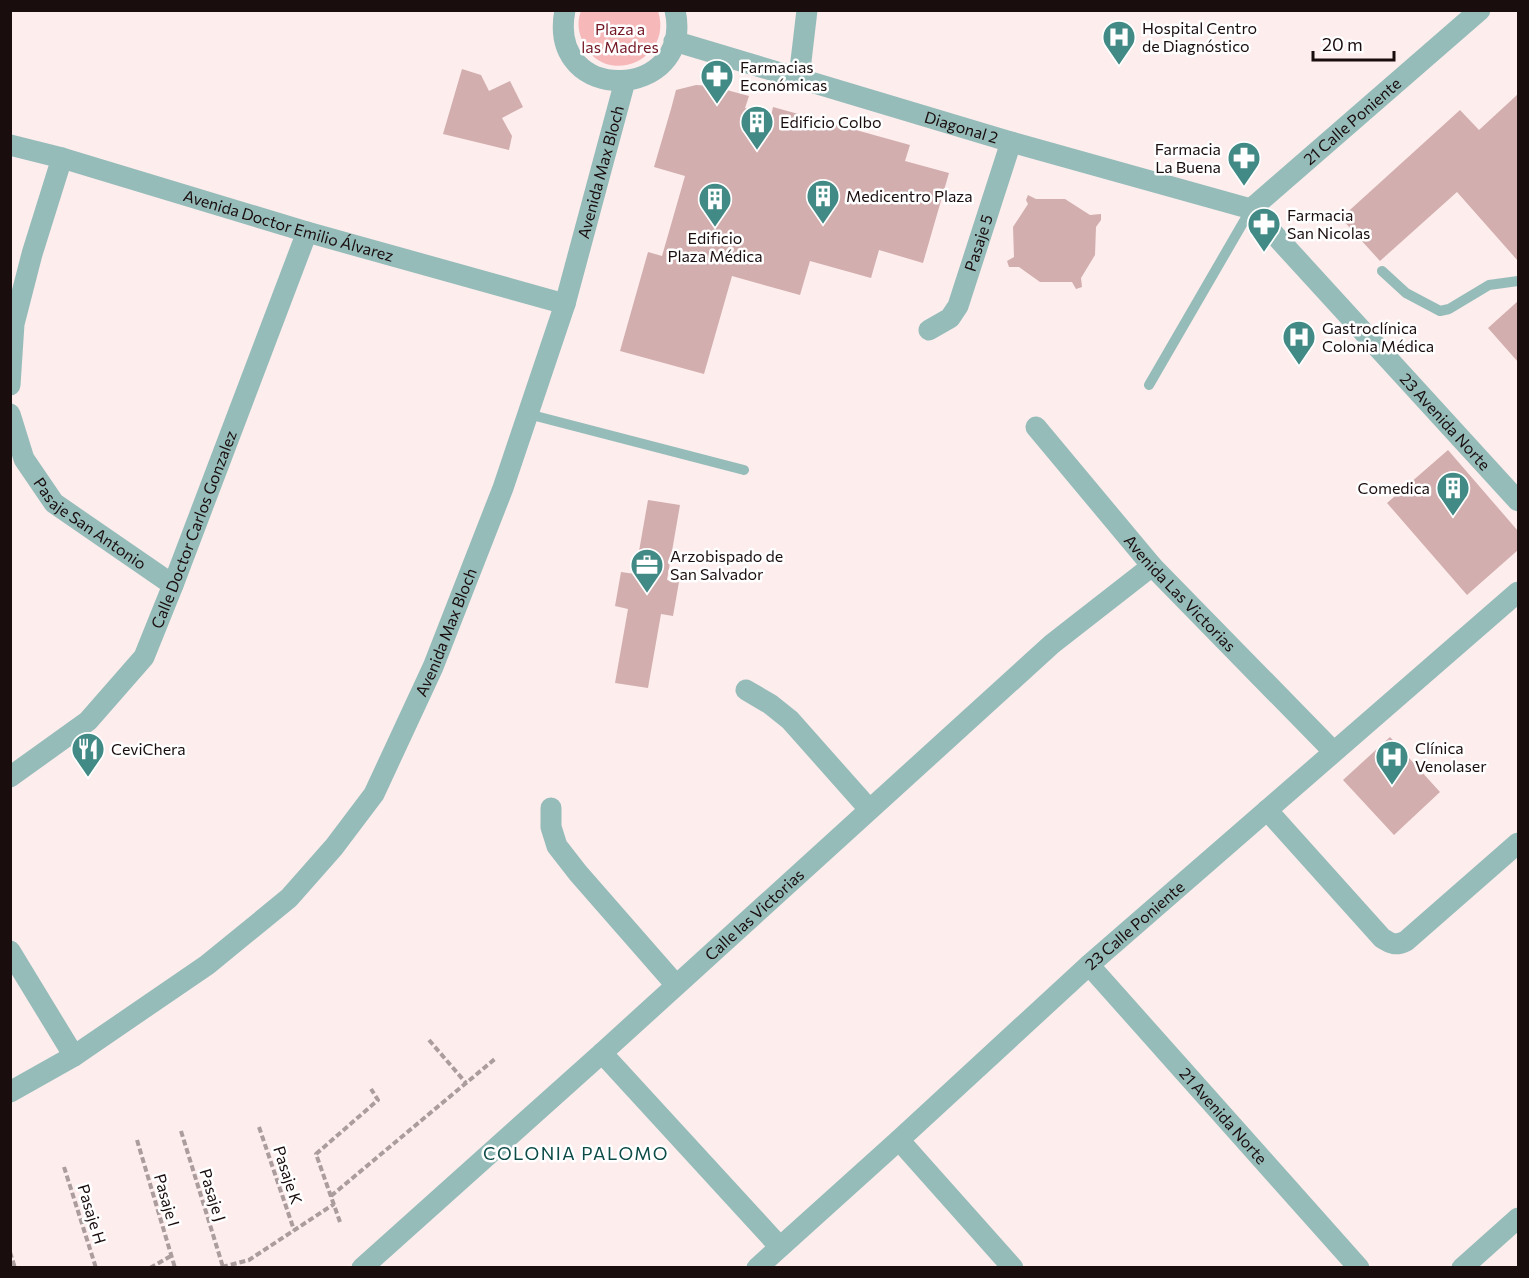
<svg xmlns="http://www.w3.org/2000/svg" width="1529" height="1278" viewBox="0 0 1529 1278" font-family="Commissioner,sans-serif">
<style>
.green{fill:#f7b8b9}
.building{fill:#d3aeae}
.lines{fill:none;stroke-linecap:round;stroke-linejoin:round}
.path{stroke:#ab9c9d;stroke-width:4;stroke-dasharray:6 3;stroke-linecap:butt}
.service{stroke:#95bcb9;stroke-width:10}
.minor{stroke:#95bcb9;stroke-width:21}
.labels{text-anchor:middle;stroke-width:5;stroke-linejoin:round;paint-order:stroke}
.poi-label{font-size:16px;fill:#1a0d0e;stroke:#fff;text-anchor:start}
.park-label{font-size:16px;fill:#741826;stroke:#fff}
.street-label{font-size:16px;fill:#1a0d0e;stroke:#fff}
.neighbourhood-label{font-size:18px;letter-spacing:1.5px;fill:#0c4b48;stroke:#fff}
</style>
<rect width="100%" height="100%" fill="#fdeded"/>
<path class="green" d="M581,11H658C674,60 605,89 583,42C578,32 577,21 581,11Z"/>
<path class="building" d="M462,69L481,75L489,91L510,81L523,107L502,118L512,136L509,150L443,134Z
M696,85L712,86L749,96L745,108L771,116L773,107L910,145L905,161L949,173L923,263L879,250L871,278L810,261L800,295L732,276L704,374L620,351L648,252L662,256L685,176L654,167L671,109L676,90Z
M1518,94V261L1457,192L1380,261L1341,218L1460,110L1479,130Z
M1028,195L1036,199H1065L1090,215L1101,214V220L1096,227L1095,255L1081,278L1082,287L1076,289L1072,282H1040L1019,267H1009L1007,261L1014,257L1013,227L1028,204L1026,200Z
M1518,301V362L1488,328Z
M1448,450L1518,531V550L1467,595L1387,503Z
M648,500L680,505L667,580L679,582L673,616L661,614L648,688L615,683L628,609L615,606L621,572L635,574Z
M1390,737L1440,792L1394,835L1343,780Z"/>
<g class="lines">
<path class="path" d="M429,1040L466,1083
M259,1127L294,1230
M181,1131L223,1267
M137,1140L175,1268
M10,1146V1150
M64,1167L96,1268
M331,1196L496,1058
M340,1222L316,1154L378,1100L371,1089
M10,1252L15,1268
M222,1267L249,1260L334,1204
M150,1268L171,1256"/>
<path class="service" d="M1382,271L1406,293L1440,311L1449,309L1489,285L1518,281
M1149,385L1251,209
M528,414L744,470"/>
<g class="minor">
<path d="M565,10C546,107 695,101 675,10"/>
<path id="s1" d="M674,41L1011,142L1251,209"/>
<path d="M799,78L807,10"/>
<path id="s2" d="M10,145L62,158L307,232L565,304"/>
<path id="s3" d="M1251,209L1518,501"/>
<path id="s4" d="M1251,209L1480,10"/>
<path id="s5" d="M929,330L950,318L958,306L1011,142"/>
<path d="M10,385L14,324L32,254L62,158"/>
<path id="s6" d="M10,414L24,459L54,503L173,585"/>
<path id="s7" d="M1036,427L1152,566L1333,751"/>
<path d="M746,690L770,704L790,720L869,809"/>
<path id="s8" d="M10,777L88,721L144,657L173,585L307,232"/>
<path d="M551,808V827L557,846L578,873L676,985"/>
<path d="M1267,810L1382,938C1391,944 1396,946 1406,941L1518,843"/>
<path d="M10,951L74,1056"/>
<path id="s9" d="M1089,965L1359,1268"/>
<path d="M602,1053L780,1247"/>
<path id="s10" d="M10,1092L74,1056L207,965L289,898L334,847L374,794L433,667L503,488L565,304L625,81"/>
<path d="M899,1140L1013,1268"/>
<path id="s11" d="M362,1268L602,1053L1052,644L1152,566"/>
<path id="s12" d="M757,1268L899,1140L1089,965L1518,592"/>
<path d="M1462,1268L1518,1218"/>
</g>
</g>
<defs>
<g id="hospital-pin" transform="scale(1.725)"><path d="M0 17L-7.5 6A9.5 9.5 0 1 1 7.5 6Z" fill="#428a85" stroke="#fff"/><path d="M-5-5h3v3.5h4V-5h3V5h-3V1.5h-4V5h-3Z" fill="#fff"/></g>
<g id="pharmacy-pin" transform="scale(1.725)"><path d="M0 17L-7.5 6A9.5 9.5 0 1 1 7.5 6Z" fill="#428a85" stroke="#fff"/><path d="M-2-6h4v4h4v4h-4v4h-4v-4h-4v-4h4Z" fill="#fff"/></g>
<g id="building-pin" transform="scale(1.725)"><path d="M0 17L-7.5 6A9.5 9.5 0 1 1 7.5 6Z" fill="#428a85" stroke="#fff"/><path d="M-4-6H4V6H1V3H-1V6H-4ZM-2.5-4.3h1.7v1.8h-1.7ZM.8-4.3h1.7v1.8H.8ZM-2.5-1h1.7V.8h-1.7ZM.8-1h1.7V.8H.8Z" fill="#fff"/></g>
<g id="office-pin" transform="scale(1.725)"><path d="M0 17L-7.5 6A9.5 9.5 0 1 1 7.5 6Z" fill="#428a85" stroke="#fff"/><path d="M-6-3h4V-5.5h4V-3h4V5H-6ZM-1-4.5V-3h2v-1.5ZM-6 0V1H6V0Z" fill="#fff"/></g>
<g id="restaurant-pin" transform="scale(1.725)"><path d="M0 17L-7.5 6A9.5 9.5 0 1 1 7.5 6Z" fill="#428a85" stroke="#fff"/><path d="M-5-6h1v4h1v-4h1v4h1v-4h1v5L-1.5 .5V6h-2V.5L-5-1ZM5-6V6H3V1.5H1.5Q1.5-4 5-6Z" fill="#fff"/></g>
</defs>
<g fill-rule="evenodd">
<use href="#hospital-pin" x="1119" y="37"/>
<use href="#pharmacy-pin" x="717" y="76"/>
<use href="#building-pin" x="757" y="122"/>
<use href="#pharmacy-pin" x="1244" y="158"/>
<use href="#building-pin" x="823" y="196"/>
<use href="#building-pin" x="715" y="199"/>
<use href="#pharmacy-pin" x="1264" y="224"/>
<use href="#hospital-pin" x="1299" y="337"/>
<use href="#building-pin" x="1453" y="488"/>
<use href="#office-pin" x="647" y="565"/>
<use href="#restaurant-pin" x="88" y="749"/>
<use href="#hospital-pin" x="1392" y="757"/>
</g>
<g class="labels">
<g class="poi-label">
<text x="1142" y="34">Hospital Centro<tspan x="1142" dy="18">de Diagnóstico</tspan></text>
<text x="740" y="73">Farmacias<tspan x="740" dy="18">Económicas</tspan></text>
<text x="780" y="128">Edificio Colbo</text>
<text x="1221" y="155" text-anchor="end">Farmacia<tspan x="1221" dy="18">La Buena</tspan></text>
<text x="846" y="202">Medicentro Plaza</text>
<text x="1287" y="221">Farmacia<tspan x="1287" dy="18">San Nicolas</tspan></text>
<text x="715" y="244" text-anchor="middle">Edificio<tspan x="715" dy="18">Plaza Médica</tspan></text>
<text x="1322" y="334">Gastroclínica<tspan x="1322" dy="18">Colonia Médica</tspan></text>
<text x="1430" y="494" text-anchor="end">Comedica</text>
<text x="670" y="562">Arzobispado de<tspan x="670" dy="18">San Salvador</tspan></text>
<text x="1415" y="754">Clínica<tspan x="1415" dy="18">Venolaser</tspan></text>
<text x="111" y="755">CeviChera</text>
</g>
<g class="park-label">
<text x="620" y="35">Plaza a<tspan x="620" dy="18">las Madres</tspan></text>
</g>
<g class="street-label">
<text dy="6" stroke="none"><textPath href="#s4" startOffset="134">21 Calle Poniente</textPath></text>
<text dy="6" stroke="none"><textPath href="#s1" startOffset="300">Diagonal 2</textPath></text>
<text dy="6" stroke="none"><textPath href="#s10" startOffset="1138">Avenida Max Bloch</textPath></text>
<text dy="6" stroke="none"><textPath href="#s2" startOffset="290">Avenida Doctor Emilio Álvarez</textPath></text>
<text dy="6" stroke="none"><textPath href="#s5" startOffset="105">Pasaje 5</textPath></text>
<text dy="6" stroke="none"><textPath href="#s3" startOffset="288">23 Avenida Norte</textPath></text>
<text dy="6" stroke="none"><textPath href="#s6" startOffset="141">Pasaje San Antonio</textPath></text>
<text dy="6" stroke="none"><textPath href="#s8" startOffset="318">Calle Doctor Carlos Gonzalez</textPath></text>
<text dy="6" stroke="none"><textPath href="#s7" startOffset="220">Avenida Las Victorias</textPath></text>
<text dy="6" stroke="none"><textPath href="#s10" startOffset="652">Avenida Max Bloch</textPath></text>
<text dy="6" stroke="none"><textPath href="#s11" startOffset="528">Calle las Victorias</textPath></text>
<text dy="6" stroke="none"><textPath href="#s12" startOffset="510">23 Calle Poniente</textPath></text>
<text dy="6" stroke="none"><textPath href="#s9" startOffset="202">21 Avenida Norte</textPath></text>
<text transform="translate(288 1175) rotate(72)" y="6">Pasaje K</text>
<text transform="translate(213 1195) rotate(73)" y="6">Pasaje J</text>
<text transform="translate(167 1200) rotate(74)" y="6">Pasaje I</text>
<text transform="translate(92 1214) rotate(73)" y="6">Pasaje H</text>
</g>
<g class="neighbourhood-label">
<text x="576" y="1160">COLONIA PALOMO</text>
</g>
</g>
<rect width="1529" height="1278" fill="none" stroke="#1a0d0e" stroke-width="24"/>
<path d="M1313 51v9h81v-9" fill="none" stroke="#1a0d0e" stroke-width="3"/>
<text x="1322" y="51" font-size="18" fill="#1a0d0e" stroke="#ffffff" stroke-width="4.5" paint-order="stroke">20 m</text>
</svg>
